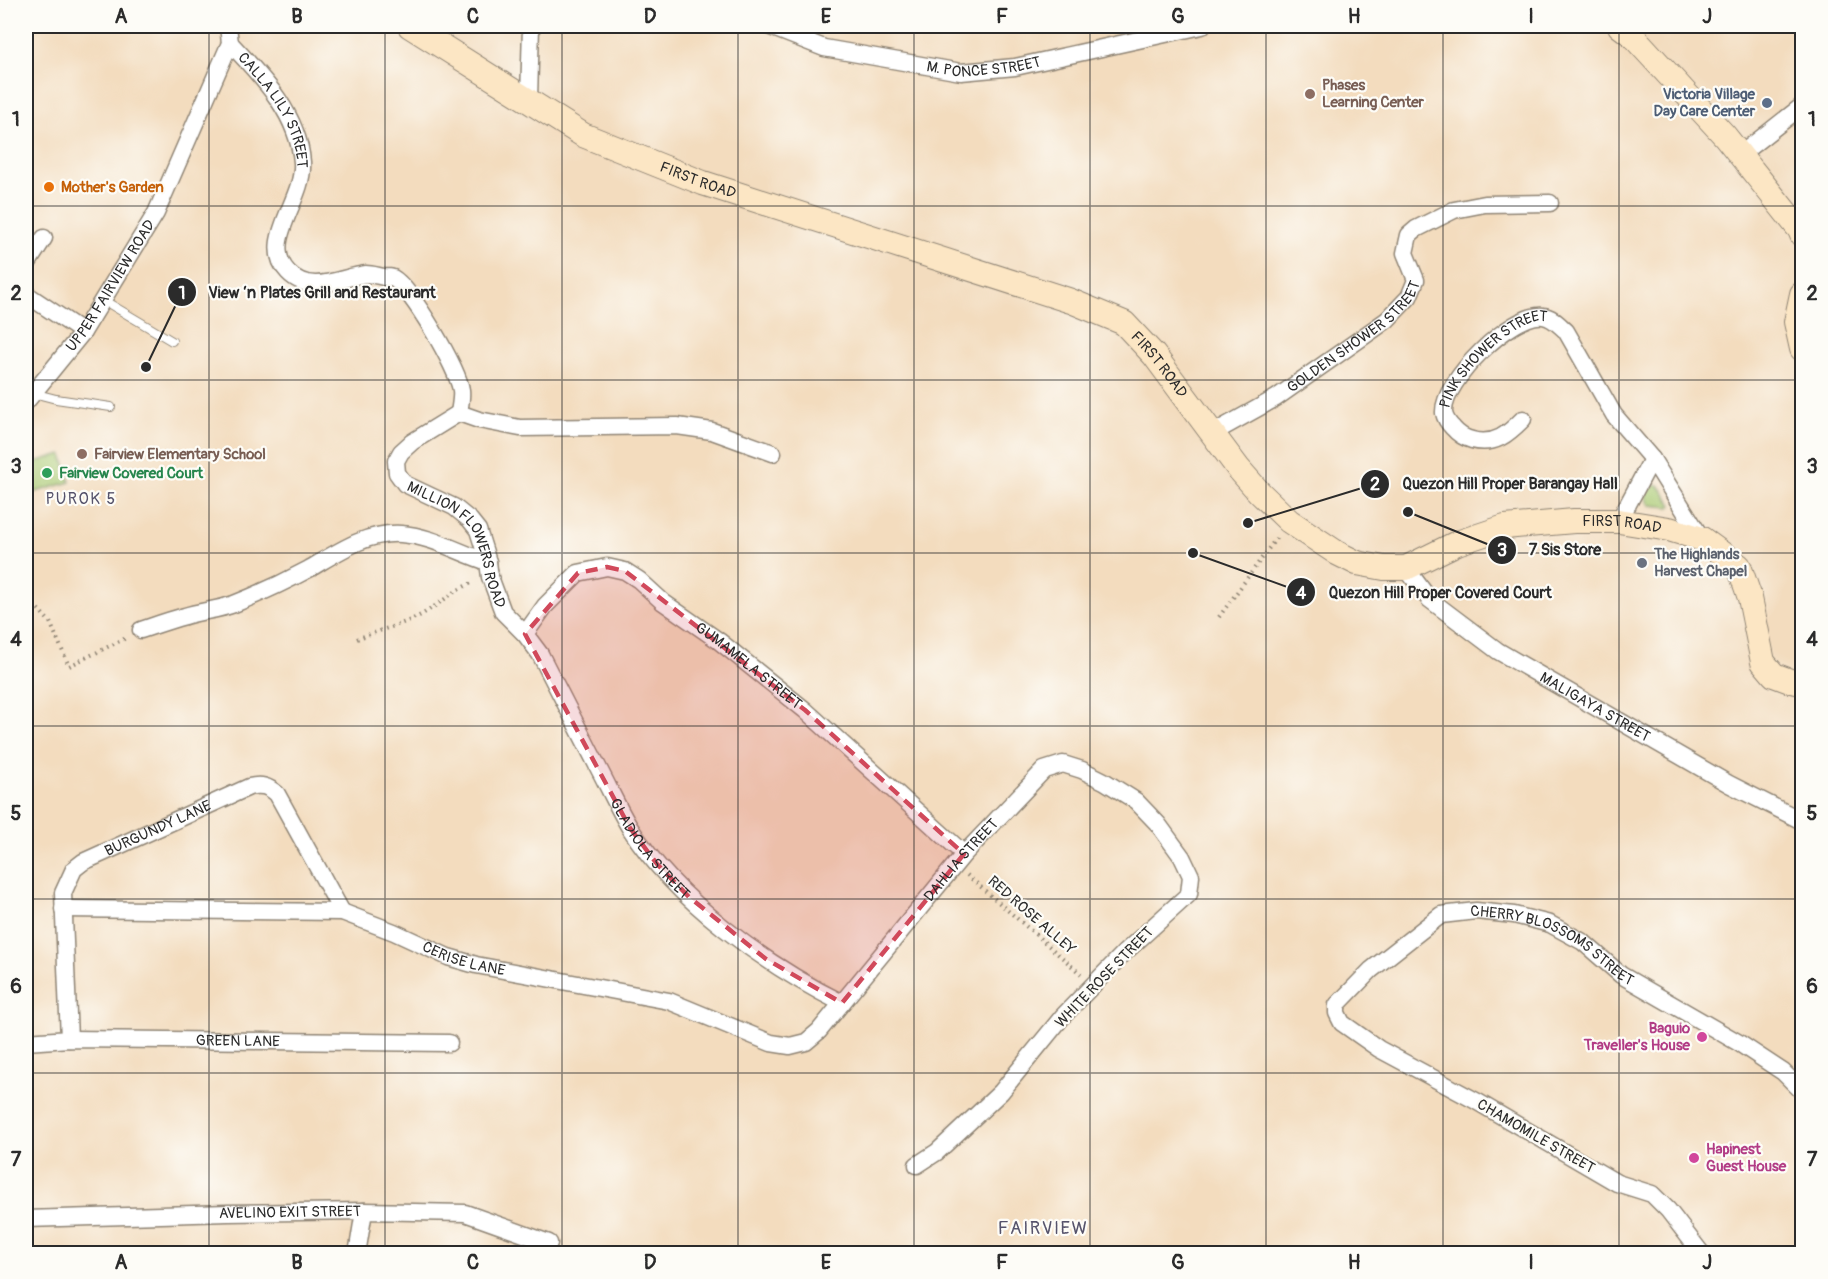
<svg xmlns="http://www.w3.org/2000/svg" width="1828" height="1279" viewBox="0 0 1828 1279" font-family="Pangolin,sans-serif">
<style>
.green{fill:#a9c971;stroke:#6a7a4e;stroke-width:1.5}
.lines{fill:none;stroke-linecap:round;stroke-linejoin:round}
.lane-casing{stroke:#8f8474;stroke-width:10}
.street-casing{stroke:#8f8474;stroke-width:19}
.secondary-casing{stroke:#8f8474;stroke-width:26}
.path{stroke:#8f8474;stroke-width:4;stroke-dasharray:1.5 4.5;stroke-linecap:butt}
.lane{stroke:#fff;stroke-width:8}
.street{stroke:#fff;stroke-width:16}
.secondary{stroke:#fce6c4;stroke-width:24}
.marked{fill:#d1495b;fill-opacity:0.2;stroke:#d1495b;stroke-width:4.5;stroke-dasharray:12 8;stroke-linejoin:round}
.grid{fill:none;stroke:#2b2b2b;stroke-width:1.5;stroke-opacity:0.55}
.education-dot{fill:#8d6e63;stroke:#fdfcf7;stroke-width:2}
.service-dot{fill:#5c6f8a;stroke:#fdfcf7;stroke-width:2}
.food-dot{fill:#e8710a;stroke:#fdfcf7;stroke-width:2}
.leisure-dot{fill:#2e9e5b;stroke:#fdfcf7;stroke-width:2}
.worship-dot{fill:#6b7280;stroke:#fdfcf7;stroke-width:2}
.hotel-dot{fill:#d1479c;stroke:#fdfcf7;stroke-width:2}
.labels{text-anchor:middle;stroke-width:4.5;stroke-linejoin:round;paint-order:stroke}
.street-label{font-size:15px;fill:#2b2b2b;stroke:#fdfcf7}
.education-label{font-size:15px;font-weight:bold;fill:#785e54;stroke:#fdfcf7;text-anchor:start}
.service-label{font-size:15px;font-weight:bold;fill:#4e5e75;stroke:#fdfcf7;text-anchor:end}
.food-label{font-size:15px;font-weight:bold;fill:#c56008;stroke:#fdfcf7;text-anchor:start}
.leisure-label{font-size:15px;font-weight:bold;fill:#27864d;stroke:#fdfcf7;text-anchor:start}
.worship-label{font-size:15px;font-weight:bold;fill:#5b616d;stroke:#fdfcf7;text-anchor:start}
.hotel-label{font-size:15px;font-weight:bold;fill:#b23c85;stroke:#fdfcf7;text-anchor:end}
.neighbourhood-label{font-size:16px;letter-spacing:1.5px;fill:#56536b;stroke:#fdfcf7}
.quarter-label{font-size:18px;letter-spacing:1.5px;fill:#56536b;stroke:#fdfcf7}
.leader{fill:none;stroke:#2b2b2b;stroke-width:2}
.callout-dot{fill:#2b2b2b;stroke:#fdfcf7;stroke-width:2}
.mark-label{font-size:18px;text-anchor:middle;font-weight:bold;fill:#fff}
.callout-label{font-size:16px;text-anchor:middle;font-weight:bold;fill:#2b2b2b;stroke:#fdfcf7;stroke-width:4.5;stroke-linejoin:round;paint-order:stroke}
.neatline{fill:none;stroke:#2b2b2b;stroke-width:2}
.grid-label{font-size:20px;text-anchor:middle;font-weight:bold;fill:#2b2b2b}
</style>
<rect width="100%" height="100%" fill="#fdfcf7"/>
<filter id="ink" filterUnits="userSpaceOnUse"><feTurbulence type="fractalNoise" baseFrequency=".0167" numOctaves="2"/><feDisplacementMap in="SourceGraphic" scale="12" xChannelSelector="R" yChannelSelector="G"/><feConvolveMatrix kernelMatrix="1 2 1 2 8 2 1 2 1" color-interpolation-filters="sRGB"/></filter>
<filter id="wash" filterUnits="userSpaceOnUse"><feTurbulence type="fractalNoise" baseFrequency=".008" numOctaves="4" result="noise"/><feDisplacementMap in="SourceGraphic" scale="24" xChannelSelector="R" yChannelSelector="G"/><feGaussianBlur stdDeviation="1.35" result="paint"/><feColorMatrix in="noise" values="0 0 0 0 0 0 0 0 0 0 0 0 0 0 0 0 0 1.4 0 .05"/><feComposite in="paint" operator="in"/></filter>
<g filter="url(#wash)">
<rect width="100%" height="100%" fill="#f3dcbe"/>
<path class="green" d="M62,454L70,482L26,495V465Z
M1654,485H1659L1672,505L1670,507L1650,505L1646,497V492Z"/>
</g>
<g filter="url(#ink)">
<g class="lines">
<g class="lane-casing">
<path id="lane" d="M103,300L172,341
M33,393L56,399L111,407"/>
</g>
<g class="street-casing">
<g id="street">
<path id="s1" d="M768,26L824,48L961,72L1015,67L1202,26"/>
<path id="s2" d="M230,43C261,76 298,113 302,162C305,200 259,242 288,272C311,296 340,277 366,274C372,274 378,276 384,277C387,277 390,277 393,278C411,288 458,369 461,390C462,397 460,406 459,413"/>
<path d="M529,99L531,26"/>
<path d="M1741,154L1802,106"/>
<path d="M26,266L44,238"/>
<path d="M26,294L83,332"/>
<path id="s3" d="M26,402L83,332L156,213L230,43L228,26"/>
<path id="s4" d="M459,413L412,442L401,452L396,461L397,473L405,484L454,507L470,520L478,530L488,562L490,577L503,612L525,634L540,654C560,693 580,732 600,771C610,790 619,810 630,828C676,901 766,965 842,1003"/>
<path d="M459,413L479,420L520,428L677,426L712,431L773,453"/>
<path id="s5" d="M1523,419C1508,434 1495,446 1472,440C1464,438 1458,434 1453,428C1449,424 1445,418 1444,413C1442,381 1513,312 1543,316C1553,317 1559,325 1566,331L1614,415L1652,459"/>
<path id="s6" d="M1213,433L1276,398L1387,320L1409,297L1416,280L1405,253L1409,235L1416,229L1454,210L1485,204L1550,203"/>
<path d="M1619,521L1652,459L1702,539"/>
<path id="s7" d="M1406,568L1429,599L1498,651L1729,784L1802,821"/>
<path d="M141,630C156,625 170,620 185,616C201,611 218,610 234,604C259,594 285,582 309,569C338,552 366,532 401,534C432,536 459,553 488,562"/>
<path id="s8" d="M525,634L545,606L578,573L607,567L625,571L639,580L663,602L719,641L805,710L964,854"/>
<path id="s9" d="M63,909L342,912L394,932L448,957L476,965L669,1001L771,1043L790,1046L806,1042L819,1031L964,854L1044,770L1063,764L1082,770L1104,781L1136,801L1158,824L1182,857L1191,876L1189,894L1124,953L1063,1016L1001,1092L937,1152L917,1165"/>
<path id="s10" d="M69,1039L63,893L74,869L83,862L249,787C261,784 268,786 277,794L342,912"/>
<path id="s11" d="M26,1042L69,1039L449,1043"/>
<path id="s12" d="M26,1219L228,1213L364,1211L465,1213L549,1243L544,1254"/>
<path d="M357,1254L364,1211"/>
<path id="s13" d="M1702,1254L1668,1210L1652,1194L1617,1183L1476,1101L1379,1049L1342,1023L1337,1013V1005L1371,970L1441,915L1476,911L1514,915L1550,924L1583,942L1621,975L1739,1043L1783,1072L1802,1091"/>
</g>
</g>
<g class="secondary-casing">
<g id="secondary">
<path id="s14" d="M410,26L583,135L703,183L1071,301L1124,323L1154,355L1238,468L1259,492L1289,521L1337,553L1357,563L1384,568H1406L1457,543L1505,527L1574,521H1619L1669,529L1702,539L1739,566L1750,598L1763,662L1774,675L1790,681L1802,683"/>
<path d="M1620,26L1632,35L1725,136L1800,230L1802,235"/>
<path d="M1802,294L1796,322L1802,349"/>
</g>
</g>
<path class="path" d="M26,609H38L50,622L69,666L128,637
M1219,617L1277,537
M357,639C378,630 399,626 419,616C438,606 454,589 475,582
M967,875L1081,974"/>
<use href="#lane" class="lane"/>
<use href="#street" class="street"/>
<use href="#secondary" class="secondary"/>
</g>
</g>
<path class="marked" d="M607,567L625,571L805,710L964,854L842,1003L766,959L689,897L657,864L630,828L525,634L578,573Z"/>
<path class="grid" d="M209,26V1254M385,26V1254M562,26V1254M738,26V1254M914,26V1254M1090,26V1254M1266,26V1254M1443,26V1254M1619,26V1254M26,206H1802M26,380H1802M26,553H1802M26,726H1802M26,899H1802M26,1073H1802"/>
<g class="education-dot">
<circle cx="1310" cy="94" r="6"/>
<circle cx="82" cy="454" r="6"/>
</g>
<circle class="service-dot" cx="1767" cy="103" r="6"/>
<circle class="food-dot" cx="49" cy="187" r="6"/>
<circle class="leisure-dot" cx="47" cy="473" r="6"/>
<circle class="worship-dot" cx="1642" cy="563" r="6"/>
<g class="hotel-dot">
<circle cx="1702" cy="1037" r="6"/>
<circle cx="1694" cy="1158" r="6"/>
</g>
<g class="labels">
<g class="street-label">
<text dy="5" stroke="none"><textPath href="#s1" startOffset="222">M. PONCE STREET</textPath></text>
<text dy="5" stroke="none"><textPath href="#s2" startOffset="82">CALLA LILY STREET</textPath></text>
<text dy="5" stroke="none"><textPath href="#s14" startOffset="328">FIRST ROAD</textPath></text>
<text dy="5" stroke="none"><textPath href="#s3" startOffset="144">UPPER FAIRVIEW ROAD</textPath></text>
<text dy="5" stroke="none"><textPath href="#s6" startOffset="172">GOLDEN SHOWER STREET</textPath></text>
<text dy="5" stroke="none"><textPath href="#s14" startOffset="832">FIRST ROAD</textPath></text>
<text dy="5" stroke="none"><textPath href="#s5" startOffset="177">PINK SHOWER STREET</textPath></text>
<text dy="5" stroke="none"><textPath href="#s14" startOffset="1390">FIRST ROAD</textPath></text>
<text dy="5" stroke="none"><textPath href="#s4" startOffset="192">MILLION FLOWERS ROAD</textPath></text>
<text dy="5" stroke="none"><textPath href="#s8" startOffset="285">GUMAMELA STREET</textPath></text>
<text dy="5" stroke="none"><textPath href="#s7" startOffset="237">MALIGAYA STREET</textPath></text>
<text dy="5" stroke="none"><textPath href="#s10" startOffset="266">BURGUNDY LANE</textPath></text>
<text dy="5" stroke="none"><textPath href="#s4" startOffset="560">GLADIOLA STREET</textPath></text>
<text dy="5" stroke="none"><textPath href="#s9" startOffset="1005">DAHLIA STREET</textPath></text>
<text transform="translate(1032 915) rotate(41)" y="5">RED ROSE ALLEY</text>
<text dy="5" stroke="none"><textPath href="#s13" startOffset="711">CHERRY BLOSSOMS STREET</textPath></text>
<text dy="5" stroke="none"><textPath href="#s9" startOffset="410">CERISE LANE</textPath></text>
<text transform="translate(1104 977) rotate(-46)" y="5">WHITE ROSE STREET</text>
<text dy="5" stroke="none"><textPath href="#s11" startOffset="212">GREEN LANE</textPath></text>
<text transform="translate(1536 1136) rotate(30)" y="5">CHAMOMILE STREET</text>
<text dy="5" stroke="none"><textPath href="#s12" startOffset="264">AVELINO EXIT STREET</textPath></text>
</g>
<g class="education-label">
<text x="1322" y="90">Phases<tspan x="1322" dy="17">Learning Center</tspan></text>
<text x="94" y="459">Fairview Elementary School</text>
</g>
<g class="service-label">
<text x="1755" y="99">Victoria Village<tspan x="1755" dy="17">Day Care Center</tspan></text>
</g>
<g class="food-label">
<text x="61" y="192">Mother's Garden</text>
</g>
<g class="leisure-label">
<text x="59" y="478">Fairview Covered Court</text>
</g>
<g class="worship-label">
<text x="1654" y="559">The Highlands<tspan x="1654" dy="17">Harvest Chapel</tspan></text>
</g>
<g class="hotel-label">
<text x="1690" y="1033">Baguio<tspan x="1690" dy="17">Traveller's House</tspan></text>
<text x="1706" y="1154" text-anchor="start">Hapinest<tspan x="1706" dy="17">Guest House</tspan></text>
</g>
<g class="neighbourhood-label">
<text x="81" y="504">PUROK 5</text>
</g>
<g class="quarter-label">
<text x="1043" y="1234">FAIRVIEW</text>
</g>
</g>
<path class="leader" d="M146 367L182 292M1248 523L1375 484M1408 512L1502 550M1193 553L1301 592"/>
<g class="callout-dot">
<circle cx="146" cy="367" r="6"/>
<circle cx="1248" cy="523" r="6"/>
<circle cx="1408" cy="512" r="6"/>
<circle cx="1193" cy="553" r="6"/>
<circle cx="182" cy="292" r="15"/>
<circle cx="1375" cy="484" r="15"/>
<circle cx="1502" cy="550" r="15"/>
<circle cx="1301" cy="592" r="15"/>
</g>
<g class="mark-label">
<text x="182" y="299">1</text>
<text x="1375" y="490">2</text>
<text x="1502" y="556">3</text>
<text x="1301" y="599">4</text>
</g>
<g class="callout-label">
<text x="322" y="298">View ‘n Plates Grill and Restaurant</text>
<text x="1510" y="489">Quezon Hill Proper Barangay Hall</text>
<text x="1565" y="555">7 Sis Store</text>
<text x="1440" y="598">Quezon Hill Proper Covered Court</text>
</g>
<rect width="1828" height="1279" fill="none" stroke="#fdfcf7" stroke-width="66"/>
<rect x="33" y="33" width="1762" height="1213" class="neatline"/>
<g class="grid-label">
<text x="121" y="23">A</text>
<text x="297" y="23">B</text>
<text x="473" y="23">C</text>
<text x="650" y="23">D</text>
<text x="826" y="23">E</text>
<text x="1002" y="23">F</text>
<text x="1178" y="23">G</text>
<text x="1354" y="23">H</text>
<text x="1531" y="23">I</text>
<text x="1707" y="23">J</text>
<text x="16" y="126">1</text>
<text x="1812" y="126">1</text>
<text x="16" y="300">2</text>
<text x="1812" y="300">2</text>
<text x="16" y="473">3</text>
<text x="1812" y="473">3</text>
<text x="16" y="646">4</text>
<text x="1812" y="646">4</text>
<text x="16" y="820">5</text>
<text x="1812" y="820">5</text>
<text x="16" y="993">6</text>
<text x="1812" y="993">6</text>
<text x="16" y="1166">7</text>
<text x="1812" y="1166">7</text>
<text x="121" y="1269">A</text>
<text x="297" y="1269">B</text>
<text x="473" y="1269">C</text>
<text x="650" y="1269">D</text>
<text x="826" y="1269">E</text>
<text x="1002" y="1269">F</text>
<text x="1178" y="1269">G</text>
<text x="1354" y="1269">H</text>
<text x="1531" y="1269">I</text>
<text x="1707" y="1269">J</text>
</g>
</svg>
